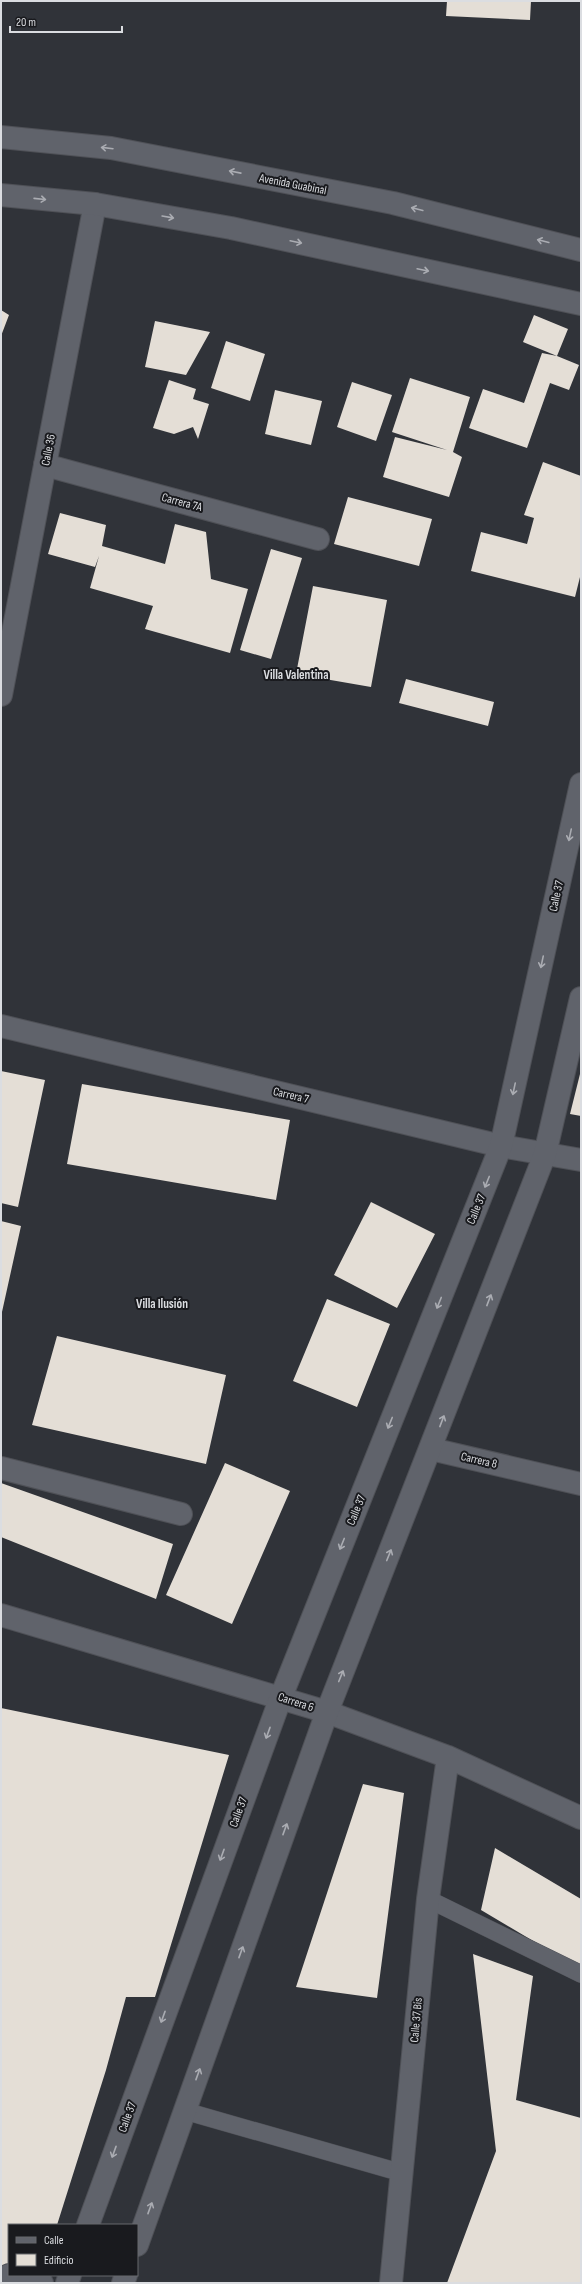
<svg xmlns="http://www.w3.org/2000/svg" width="582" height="2284" viewBox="0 0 582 2284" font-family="'Sofia Sans Condensed',sans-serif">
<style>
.building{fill:#e4ded6}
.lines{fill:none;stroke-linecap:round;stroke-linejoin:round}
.service-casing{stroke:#4f5157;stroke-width:18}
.minor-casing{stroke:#4f5157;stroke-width:24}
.tertiary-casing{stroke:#4f5157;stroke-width:24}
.secondary-casing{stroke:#4f5157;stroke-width:24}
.service{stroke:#60636b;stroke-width:17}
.minor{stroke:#60636b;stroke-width:22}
.tertiary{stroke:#60636b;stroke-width:22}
.secondary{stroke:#60636b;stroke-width:22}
.oneway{stroke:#aaacb2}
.labels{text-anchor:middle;stroke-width:4;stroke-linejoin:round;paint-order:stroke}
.street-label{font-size:12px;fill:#dbdde1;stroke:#191a1e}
.neighbourhood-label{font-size:13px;font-weight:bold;fill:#dbdde1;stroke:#191a1e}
</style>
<rect width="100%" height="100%" fill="#303339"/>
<path class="building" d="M447,1H531L530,20L446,16Z
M1,310L9,315L1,336Z
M534,315L568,329L557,356L579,365L569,390L550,383L527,448L469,428L483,389L524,403L542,353L557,356L523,342Z
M155,321L210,332L186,375L145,367Z
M226,341L265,354L250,401L211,388Z
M410,378L470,397L453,452L462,457L449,497L383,477L395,437L447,450L392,432Z
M169,380L196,389L193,399L209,404L198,439L193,427L174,434L153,428Z
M352,382L392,395L376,441L337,427Z
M275,390L322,401L311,445L265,434Z
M543,462L581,476V573L575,597L471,571L481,532L527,544L534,518L524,515Z
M348,497L432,519L419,566L334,544Z
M60,513L106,525L102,546L165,564L175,524L206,532L211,579L248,589L230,653L145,629L153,606L90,588L99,556L95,567L48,554Z
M271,549L302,558L271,659L240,650Z
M313,586L387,600L371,687L296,674Z
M406,679L494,702L488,726L399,703Z
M1,1071L45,1080L18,1207L1,1203Z
M580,1074H581V1116L570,1114Z
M82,1084L290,1120L276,1200L67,1164Z
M371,1202L435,1234L397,1308L334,1275Z
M1,1221L21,1226L2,1312H1Z
M327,1299L390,1324L357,1407L293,1381Z
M57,1336L226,1375L206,1464L32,1425Z
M225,1463L290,1491L232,1624L166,1595Z
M1,1483L173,1544L156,1599L1,1537Z
M1,1708L229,1755L155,1997H126L106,2070L57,2225H9V2272L1,2270Z
M363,1784L404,1793L377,1998L296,1987Z
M495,1848L581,1899V1966L545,1948L481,1910Z
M473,1954L533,1976L516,2100L581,2118V2283H447L496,2151Z"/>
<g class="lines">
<g class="service-casing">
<path id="service" d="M428,1899L581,1974
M185,2111L402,2173"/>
</g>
<g class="minor-casing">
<path id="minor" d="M45,465L318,539
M1,1026L501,1146L581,1160
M431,1449L581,1484
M1,1468L181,1514
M327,1712L448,1757L581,1818
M391,2283L428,1899L448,1757"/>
</g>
<g class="tertiary-casing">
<path id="tertiary" d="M1,695L95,204
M1,1615L327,1712"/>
</g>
<g class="secondary-casing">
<path id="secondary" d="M1,137L111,148L393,203L581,250
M1,195L95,204L231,228L581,304
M88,2225L281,1697L501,1146L581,784
M137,2245L327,1712L545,1154L581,998
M9,2275L42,2283
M67,2283L70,2275
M123,2283L126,2275"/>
</g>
<use href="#service" class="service"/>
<use href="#minor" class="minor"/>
<use href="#tertiary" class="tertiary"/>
<use href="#secondary" class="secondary"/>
</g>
<defs><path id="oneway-shaft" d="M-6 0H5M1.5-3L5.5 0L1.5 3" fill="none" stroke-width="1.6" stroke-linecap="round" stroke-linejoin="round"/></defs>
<g class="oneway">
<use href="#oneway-shaft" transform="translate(107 148) rotate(-173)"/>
<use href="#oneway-shaft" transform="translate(235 172) rotate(-169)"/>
<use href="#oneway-shaft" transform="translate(40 199) rotate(6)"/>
<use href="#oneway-shaft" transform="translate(417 209) rotate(-166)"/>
<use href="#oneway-shaft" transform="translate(168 217) rotate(10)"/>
<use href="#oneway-shaft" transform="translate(543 241) rotate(-166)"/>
<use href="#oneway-shaft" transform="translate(296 242) rotate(12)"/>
<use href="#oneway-shaft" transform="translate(423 270) rotate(12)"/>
<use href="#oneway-shaft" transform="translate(570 835) rotate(102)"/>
<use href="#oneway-shaft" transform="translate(542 962) rotate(102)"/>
<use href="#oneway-shaft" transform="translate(514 1089) rotate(102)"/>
<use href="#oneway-shaft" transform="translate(487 1182) rotate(112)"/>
<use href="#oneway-shaft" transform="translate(489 1300) rotate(-69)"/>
<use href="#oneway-shaft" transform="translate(439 1303) rotate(112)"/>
<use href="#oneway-shaft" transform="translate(442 1421) rotate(-69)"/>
<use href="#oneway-shaft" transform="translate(390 1423) rotate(112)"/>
<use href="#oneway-shaft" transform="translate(342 1544) rotate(112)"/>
<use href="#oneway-shaft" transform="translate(389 1555) rotate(-68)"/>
<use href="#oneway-shaft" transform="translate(341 1676) rotate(-68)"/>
<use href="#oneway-shaft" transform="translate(268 1733) rotate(110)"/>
<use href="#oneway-shaft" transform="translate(285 1829) rotate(-70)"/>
<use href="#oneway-shaft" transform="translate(222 1855) rotate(110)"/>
<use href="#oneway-shaft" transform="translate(241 1952) rotate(-70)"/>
<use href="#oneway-shaft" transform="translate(163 2017) rotate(110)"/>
<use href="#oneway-shaft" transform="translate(198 2074) rotate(-70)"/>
<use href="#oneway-shaft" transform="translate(114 2152) rotate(110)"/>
<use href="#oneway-shaft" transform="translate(150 2208) rotate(-70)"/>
</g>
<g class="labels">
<g class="street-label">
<text transform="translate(293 184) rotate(11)" y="4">Avenida Guabinal</text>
<text transform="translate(48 450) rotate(-79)" y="4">Calle 36</text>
<text transform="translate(182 502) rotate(15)" y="4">Carrera 7A</text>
<text transform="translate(556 896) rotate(-78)" y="4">Calle 37</text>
<text transform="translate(291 1095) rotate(13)" y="4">Carrera 7</text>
<text transform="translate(476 1209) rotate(-68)" y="4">Calle 37</text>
<text transform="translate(479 1460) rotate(13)" y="4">Carrera 8</text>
<text transform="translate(356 1510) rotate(-68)" y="4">Calle 37</text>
<text transform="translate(296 1702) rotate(18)" y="4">Carrera 6</text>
<text transform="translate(238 1812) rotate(-70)" y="4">Calle 37</text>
<text transform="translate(416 2020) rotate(-85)" y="4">Calle 37 Bis</text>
<text transform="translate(127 2117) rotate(-70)" y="4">Calle 37</text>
</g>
<g class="neighbourhood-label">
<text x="296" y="679">Villa Valentina</text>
<text x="162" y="1308">Villa Ilusión</text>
</g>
</g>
<rect width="582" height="2284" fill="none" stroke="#dbdde1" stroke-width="4"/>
<rect x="8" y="2224" width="130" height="52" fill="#191a1e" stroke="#67686c"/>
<rect x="16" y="2237" width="20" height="6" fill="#60636b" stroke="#67686c"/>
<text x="44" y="2244" font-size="12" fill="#dbdde1">Calle</text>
<rect x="16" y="2254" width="20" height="12" fill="#e4ded6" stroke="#67686c"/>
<text x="44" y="2264" font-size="12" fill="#dbdde1">Edificio</text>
<path d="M10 26v6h112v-6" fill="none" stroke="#dbdde1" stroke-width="2"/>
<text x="16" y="26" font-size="12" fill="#dbdde1" stroke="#191a1e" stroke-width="3" paint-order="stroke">20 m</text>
</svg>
